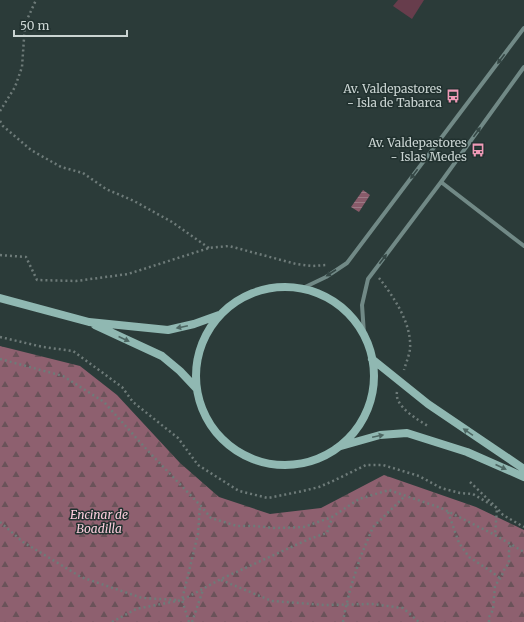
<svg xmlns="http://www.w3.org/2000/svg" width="524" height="622" viewBox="0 0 524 622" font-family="Merriweather,serif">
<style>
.green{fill:#673d4c}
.forest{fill:url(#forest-firs)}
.water{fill:url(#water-rules)}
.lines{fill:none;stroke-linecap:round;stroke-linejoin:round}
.path{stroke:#6e7b79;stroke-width:2.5;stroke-dasharray:2 3;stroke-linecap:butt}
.street{stroke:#718986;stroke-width:4}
.secondary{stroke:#90b8b2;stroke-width:8}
.oneway{fill:#354745}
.oneway2{fill:#4d6763}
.labels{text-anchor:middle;stroke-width:3;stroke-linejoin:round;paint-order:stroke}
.poi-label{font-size:12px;fill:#cad4d2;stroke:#21312f;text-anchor:end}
.park-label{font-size:12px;font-style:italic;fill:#fccddc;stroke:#21312f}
</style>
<defs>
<pattern id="forest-firs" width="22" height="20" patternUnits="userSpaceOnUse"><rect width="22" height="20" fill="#8e606f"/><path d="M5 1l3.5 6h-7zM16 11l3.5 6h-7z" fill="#6a5259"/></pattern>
<pattern id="water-rules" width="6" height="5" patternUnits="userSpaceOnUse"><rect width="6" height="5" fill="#895b6a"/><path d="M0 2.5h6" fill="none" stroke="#9d7985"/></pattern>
</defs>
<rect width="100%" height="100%" fill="#2b3b39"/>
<path class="green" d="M398,0H424L412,19L393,6Z"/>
<path class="forest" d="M0,346L80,366L117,395L180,463L219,497L270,514L321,508L384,475L476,507L524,530V622H0Z"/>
<path class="water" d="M363,190L370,195L359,212L351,207Z"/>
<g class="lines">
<path class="path" d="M0,111L15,87L22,67L25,24L36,0
M0,121L3,126L31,150L61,167L83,173L106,189L134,201L172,222L209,248
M0,255L26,257L37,280L76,281L128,274L209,248L229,246L296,264L312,266L326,265
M379,278C394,297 412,324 410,349C409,356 406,363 404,370
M0,337L43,347L73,351L122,387L133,402L178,438L198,465L239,491L268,498L303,491L319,487L333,481L366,465H383L419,476L441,488L460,493L473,494L497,508L503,515L524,527
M0,359L63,376L104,402L149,452L200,505L211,518L237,526H254L276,528L304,527L332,517L359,499L389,490L441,508L495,535L524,552
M397,392C394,406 418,420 428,426
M470,482L497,508L495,535
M448,512L459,543L469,557L489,570L500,578
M0,522L23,542L81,577L142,598L178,600
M221,580L272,601L325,605L372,604L403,608L419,622
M112,622L136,609L182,600L221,579L309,539L327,533L332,518
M189,622L182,600L198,534L200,505
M192,622L203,590
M343,622L345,611L350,590L360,558L373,527L405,496
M489,622V617L493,610L495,586L502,575L504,570L509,563V551L511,544"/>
<path class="street" d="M441,182L524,246
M303,288L326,277L347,263L524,28
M364,334L362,305L368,279L441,182L524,67"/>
<path class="secondary" d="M196 376a89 89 0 1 1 178 0a89 89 0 1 1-178 0Z
M0,298L89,322L168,330L194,324L219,315
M95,325L162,356L180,371L196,388
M372,359L428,404L524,469
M341,446L380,435L407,433L467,452L524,477"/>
</g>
<defs><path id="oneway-solid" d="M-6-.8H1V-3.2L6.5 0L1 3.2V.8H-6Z"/></defs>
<g class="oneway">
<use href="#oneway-solid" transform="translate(501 59) rotate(127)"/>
<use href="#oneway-solid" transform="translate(477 132) rotate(-54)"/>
<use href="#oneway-solid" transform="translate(414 174) rotate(127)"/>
<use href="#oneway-solid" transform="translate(383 259) rotate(-53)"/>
<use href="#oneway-solid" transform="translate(331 273) rotate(147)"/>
</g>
<g class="oneway2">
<use href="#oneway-solid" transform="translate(182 327) rotate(168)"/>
<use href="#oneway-solid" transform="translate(124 339) rotate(25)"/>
<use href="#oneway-solid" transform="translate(468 432) rotate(-146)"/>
<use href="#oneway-solid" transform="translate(378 436) rotate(-12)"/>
<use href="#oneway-solid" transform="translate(501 467) rotate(24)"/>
</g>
<defs>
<g id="bus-bare" transform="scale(1.08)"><path d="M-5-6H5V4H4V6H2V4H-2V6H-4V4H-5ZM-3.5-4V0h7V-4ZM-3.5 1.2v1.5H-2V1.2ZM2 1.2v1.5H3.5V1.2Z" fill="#f09ab7" stroke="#21312f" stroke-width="2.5" paint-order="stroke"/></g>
</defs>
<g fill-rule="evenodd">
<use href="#bus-bare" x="453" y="96"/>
<use href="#bus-bare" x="478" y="150"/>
</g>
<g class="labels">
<g class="poi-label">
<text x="442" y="93">Av. Valdepastores<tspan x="442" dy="14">- Isla de Tabarca</tspan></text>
<text x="467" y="147">Av. Valdepastores<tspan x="467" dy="14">- Islas Medes</tspan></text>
</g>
<g class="park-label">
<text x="99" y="519">Encinar de<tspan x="99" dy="14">Boadilla</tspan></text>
</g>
</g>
<path d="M14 30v6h113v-6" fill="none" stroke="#cad4d2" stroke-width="2"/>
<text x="20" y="30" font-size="12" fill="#cad4d2" stroke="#21312f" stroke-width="3" paint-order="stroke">50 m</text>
</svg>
